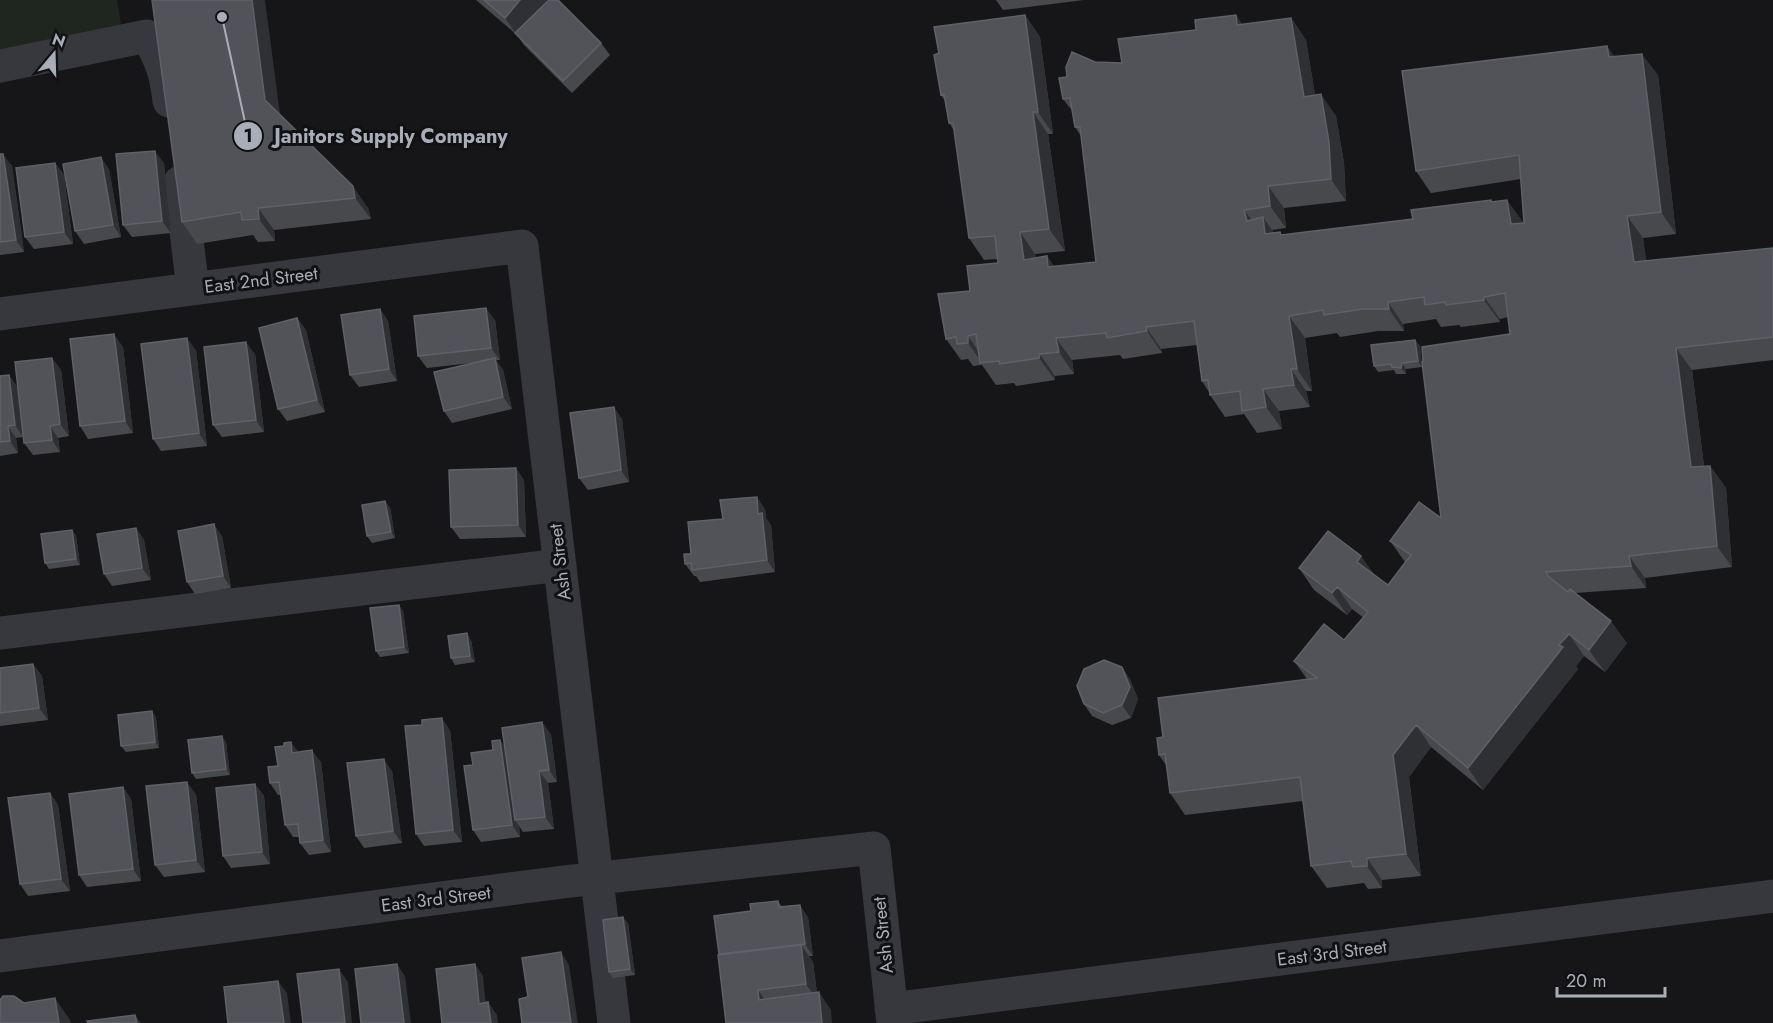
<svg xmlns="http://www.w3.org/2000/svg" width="1773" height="1023" viewBox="0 0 1773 1023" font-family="Jost,sans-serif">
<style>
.green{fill:#1e261f}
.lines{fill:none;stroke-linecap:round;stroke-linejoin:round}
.minor{stroke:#37383d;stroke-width:33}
.wall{fill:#47494d}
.shaded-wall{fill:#2f3033}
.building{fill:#525359;stroke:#5f6168;stroke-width:1.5}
.labels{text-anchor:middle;stroke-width:6;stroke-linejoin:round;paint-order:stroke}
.street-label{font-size:18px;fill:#a8adb8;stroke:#111113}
.leader{fill:none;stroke:#a8adb8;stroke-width:2}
.callout-dot{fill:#a8adb8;stroke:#111113;stroke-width:2}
.mark-label{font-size:18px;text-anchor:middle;font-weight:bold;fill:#111}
.callout-label{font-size:20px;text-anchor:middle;font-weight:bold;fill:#a8adb8;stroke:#111113;stroke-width:6;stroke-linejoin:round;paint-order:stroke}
</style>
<rect width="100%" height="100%" fill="#161618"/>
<path class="green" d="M0,0H117L122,31L0,61Z"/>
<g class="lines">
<path class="minor" d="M0,66L147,36C161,59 166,74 169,101
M180,182L193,289
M0,314L522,246L614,1023
M0,633L560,565
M0,956L563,882L874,848L893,1023
M891,1009L1773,896"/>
</g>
<path class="wall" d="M476,0H547L539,10L601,43L610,55L572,93L524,45L517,35Z
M996,0H1084L1003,10Z
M1025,15L1040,37L1053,134H1048L1065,251L1035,254L1036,258L1054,266L1096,262L1081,136L1075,127L1073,112L1063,99L1067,77L1095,62L1122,63L1196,30L1236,15L1242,24L1291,18L1306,40L1315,95L1336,116L1344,163L1346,201L1284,208L1286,228L1272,230L1274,233L1280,232L1282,235L1413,219L1492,202L1524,223L1521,179L1431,193L1416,171L1607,46L1614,57L1658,75L1676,234L1643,238L1646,261L1773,248V360L1692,370L1704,466H1710L1726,488L1732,567L1645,578L1646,588L1575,593L1627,643L1605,672L1584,656L1576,666L1578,669L1483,790L1431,747L1409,777L1421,876L1382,880V888L1368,889L1364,883L1327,888L1311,866L1303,801L1185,815L1170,793L1166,765L1159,755L1163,737L1307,679L1294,661L1344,640L1364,618L1352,609L1347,615L1314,590L1299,568L1361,556L1374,575L1388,585L1405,562L1390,541L1441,518L1510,334L1508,317L1500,319V322L1461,327L1459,325L1441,327L1436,319L1403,324L1404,331H1378L1340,337L1337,333L1305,338L1312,391H1306L1310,407L1279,411L1282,429L1257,433L1244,414L1225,417L1210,395L1209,392L1202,381L1197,345L1161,349L1162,353L1123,359L1120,355L1072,360L1074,374L1055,376V380L1016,386L1014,383L996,385L982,365L973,366L968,359L961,360L946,339L970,291L998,263L997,259L984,260L969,238L955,132L949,123L945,101L941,95L939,53Z
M280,114L368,208L371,219L274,230L275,241L258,242L253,235L197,244L182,222Z
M0,154L12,166L24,252L0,255Z
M55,163L64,175L73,244L34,249L25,237Z
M164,163L171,233L132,237L123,225Z
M109,169L121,237L84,244L75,231Z
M380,309L388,321L397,381L359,387L350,375Z
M297,318L306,330L325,412L287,421L278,409Z
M495,320L500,360H496L503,370L512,409L452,423L444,411L472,363L427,368L418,356Z
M1415,340L1420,346L1422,367L1406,369V374H1396L1394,370L1378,372L1374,366Z
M123,347L133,433L88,439L80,426Z
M196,350L207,446L161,451L153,439Z
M255,354L264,432L222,437L213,425Z
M52,358L61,370L69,436L58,438L60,452L33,455L24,443Z
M9,375L17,387L23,437L16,438L18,453L0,456V376Z
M622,419L629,482L588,490L579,478Z
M524,480L526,537L460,539L451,527Z
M390,507L395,538L372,543L367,536Z
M765,509L766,518L771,525L775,572L700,582L696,576H694L685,564L691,554L723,519Z
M136,528L144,540L151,580L112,586L104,574Z
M72,530L76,536L80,565L49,569L45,563Z
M222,536L231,588L195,594L187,582Z
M399,605L403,611L409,653L380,657L376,651Z
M471,640L475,662L455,665L451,658Z
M33,664L42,676L48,720L0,726V668Z
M1130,679L1138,699L1131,718L1112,725L1092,716L1084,704Z
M152,711L156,718L159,748L126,752L121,746Z
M542,722L551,735L557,782L548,783L554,829L523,832L519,826L520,837L481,842L473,830V765Z
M450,730L462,842L424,846L416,834Z
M226,742L230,775L196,779L192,773Z
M298,752L321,762L331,852L309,855L300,843L299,837H293L285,825L281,795H278L270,783L278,766Z
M392,771L402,843L364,848L356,836Z
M255,784L264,796L270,864L231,868L223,856Z
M123,787L131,799L141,881L87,887L79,875Z
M50,793L58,805L70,891L28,896L20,884Z
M196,794L205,872L164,877L155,865Z
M778,901L782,907L808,917L813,956H809L813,962L817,993L831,1010L726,1023L751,911Z
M628,923L635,975L613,978L609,972Z"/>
<path class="shaded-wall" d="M252,0H265L281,122L265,100Z
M520,0H547L517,35L505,18Z
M1025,15L1040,37L1053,134L1038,112Z
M1236,15L1251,37L1237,25Z
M1291,18L1306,40L1319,119L1304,97Z
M1607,46L1622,68L1609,57Z
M1642,54L1658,75L1676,234L1661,212Z
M1321,94L1336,116L1344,163L1346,201L1331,179Z
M1033,112L1048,134L1065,251L1049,229Z
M155,151L164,163L171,233L162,221Z
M3,154L12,166L24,252L16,240Z
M101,157L109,169L121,237L113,225Z
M55,163L64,175L73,244L64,232Z
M353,186L368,208L371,219L355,198Z
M1268,186L1284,208L1286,228L1270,206Z
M1507,200L1523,222L1526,246L1511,224Z
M258,208L274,230L275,241L259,219Z
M1244,210L1260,231L1247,221Z
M1627,216L1643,238L1650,284L1634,262Z
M1263,217L1278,239L1265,234Z
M1020,232L1035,254L1040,282L1024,260Z
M1047,256L1063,278L1048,267Z
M1484,297L1500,319V322L1484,300Z
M1388,302L1403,324L1404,331L1389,309Z
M486,308L495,320L500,360L491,348Z
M380,309L388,321L397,381L389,369Z
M1289,316L1305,338L1312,391L1297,369Z
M297,318L306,330L325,412L317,400Z
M1146,327L1161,349L1162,353L1147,331Z
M114,334L123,347L133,433L125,421Z
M968,336L983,358L982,363L968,343Z
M187,338L196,350L207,446L199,433Z
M1056,338L1072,360L1074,374L1059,352Z
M1415,340L1420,346L1422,367L1418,361Z
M246,342L255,354L264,432L256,420Z
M1676,348L1692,370L1707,489L1691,467Z
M1040,354L1055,376V380L1039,358Z
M52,358L61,370L69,436L60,424Z
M495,358L503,370L512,409L503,397Z
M1402,363L1406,369V374L1401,368Z
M1291,369L1306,391L1310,407L1294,385Z
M9,375L17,387L23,437L15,425Z
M1263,389L1279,411L1282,429L1266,407Z
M614,407L622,419L629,482L621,470Z
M8,426L16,438L18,453L10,441Z
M50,426L58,438L60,452L52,440Z
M1710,466L1726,488L1732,567L1717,546Z
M516,468L524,480L526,537L518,525Z
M757,497L765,509L766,518L771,525L775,572L767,560L758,514Z
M385,501L390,507L395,538L391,532Z
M214,524L222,536L231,588L223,576Z
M136,528L144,540L151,580L142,568Z
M72,530L76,536L80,565L76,559Z
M1361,556L1377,578L1357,562Z
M1629,556L1645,578L1646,588L1631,566Z
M1337,587L1352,609L1347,615L1332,593Z
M399,605L403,611L409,653L404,647Z
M1611,621L1627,643L1605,672L1589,650Z
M467,633L471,640L475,662L470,656Z
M1569,634L1584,656L1576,666L1578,669L1483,790L1468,768L1559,645Z
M33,664L42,676L48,720L39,708Z
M1122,667L1130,679L1138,699L1131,718L1122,705Z
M152,711L156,718L159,748L155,742Z
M442,718L450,730L462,842L453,830Z
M542,722L551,735L557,782L549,770Z
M1416,725L1431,747L1409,777L1421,876L1406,854L1393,755Z
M222,736L226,742L230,775L226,769Z
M500,740L509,752L515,820L519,826L520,837L512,825Z
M291,742L300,754L292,753Z
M312,750L321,762L331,852L323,840Z
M384,759L392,771L402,843L393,831Z
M539,771L548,783L554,829L545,817Z
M187,782L196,794L205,872L196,860Z
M255,784L264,796L270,864L262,852Z
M123,787L131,799L141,881L133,869Z
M50,793L58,805L70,891L61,879Z
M1367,858L1382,880V888L1367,866Z
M800,905L808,917L813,956L805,944Z
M623,917L628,923L635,975L630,969Z
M801,945L813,962L818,1001L806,984Z
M561,952L569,965L578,1023H571Z
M397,964L405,976L411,1023H404Z
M475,964L483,976L487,1016L479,1004Z
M339,969L348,982L352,1023H345Z
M278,981L287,993L291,1023H284Z
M758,990L770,1007L759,1000Z
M819,992L831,1010L832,1023H822Z
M55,998L70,1020L71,1023H59Z
M488,1002L497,1015L498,1023H491Z
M135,1015L141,1023H137Z"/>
<path class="building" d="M152,0H252L265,100L353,186L355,198L258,208L259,219L242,220L241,212L182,222Z
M484,0H520L505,18Z
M549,0H558L601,43L563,81L515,33Z
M1025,15L1038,112H1033L1049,229L1020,232L1024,260L1047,256L1048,267L1096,262L1080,127H1075L1070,98L1063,99L1059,78L1067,77L1066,67L1072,52L1095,62L1122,63L1118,39L1196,30L1195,20L1236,15L1237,25L1291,18L1304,97L1321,94L1329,142L1331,179L1268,186L1270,206L1244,210L1247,221L1263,217L1265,234L1280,232L1281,235L1413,219L1411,210L1491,200V202L1507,200L1511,224L1524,223L1519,155L1416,171L1402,71L1607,46L1609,57L1642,54L1661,212L1627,216L1634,262L1773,248V337L1676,348L1691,467L1710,466L1717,546L1629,556L1631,566L1546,572L1548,576L1568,592L1570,589L1611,621L1589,650L1569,634L1559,645L1563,647L1468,768L1416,725L1393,755L1406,854L1367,858V866L1353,867L1351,861L1311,866L1300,777L1170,793L1165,754L1159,755L1157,738L1163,737L1158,698L1317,678L1294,661L1324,624L1344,640L1368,612L1337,587L1332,593L1299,568L1328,531L1361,556L1357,562L1388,585L1411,555L1390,541L1419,502L1441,518L1422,362L1423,361L1422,347L1510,334L1505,293L1484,297V300L1446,305L1445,302L1425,305L1424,297L1388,302L1389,309H1363L1324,315L1323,310L1289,316L1297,369H1291L1294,385L1263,389L1266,407L1242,411L1240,391L1210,395L1208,380L1202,381L1194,321L1146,327L1147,331L1107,338L1106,333L1056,338L1059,352L1040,354L1039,358L1000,364L999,361L980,363L976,334L968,336V343L957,344L956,337L946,339L938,294L970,291L967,266L998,263L995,236L969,238L953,123H949L944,94L941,95L934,55L939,53L934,27Z
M155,151L162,221L123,225L116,154Z
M0,154H3L16,240L0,242Z
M101,157L113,225L75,231L63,164Z
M55,163L64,232L25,237L16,168Z
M486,308L491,348L418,356L414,316Z
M380,309L389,369L350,375L341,315Z
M297,318L317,400L278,409L259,328Z
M114,334L125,421L80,426L70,339Z
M187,338L199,433L153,439L141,344Z
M1415,340L1418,361L1402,363L1401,368L1392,367L1391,364L1374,366L1371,345Z
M246,342L256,420L213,425L204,347Z
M52,358L60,424L50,426L52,440L24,443L15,362Z
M495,358L503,397L444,411L434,372Z
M9,375L15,425L8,426L10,441L0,442V376Z
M614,407L621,470L579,478L570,413Z
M516,468L518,525L451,527L449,470Z
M757,497L758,514L762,513L767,560L692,570L691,563L685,564L684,554H691L688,522L723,519L720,500Z
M385,501L391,532L367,536L362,505Z
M214,524L223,576L187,582L178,531Z
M136,528L142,568L104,574L97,534Z
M72,530L76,559L45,563L41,534Z
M399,605L404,647L376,651L370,608Z
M467,633L470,656L451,658L448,636Z
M1104,660L1122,667L1130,687L1122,705L1103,713L1084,704L1077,686L1084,669Z
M33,664L39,708L0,713V668Z
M152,711L155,742L121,746L118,715Z
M442,718L453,830L416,834L405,726L422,725V720Z
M542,722L549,770L539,771L545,817L515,820L502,728Z
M222,736L226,769L192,773L188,740Z
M500,740L512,825L473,830L464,766L473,765L471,753L493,750L492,741Z
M291,742L292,753L312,750L323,840L300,843L298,824L285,825L279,782L270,783L268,767L278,766L275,747L284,746V743Z
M384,759L393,831L356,836L347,763Z
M187,782L196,860L155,865L146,786Z
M255,784L262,852L223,856L216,788Z
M123,787L133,869L79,875L69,794Z
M50,793L61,879L20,884L8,798Z
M778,901L779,907L800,905L805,944L719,954L714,916L751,911L750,904Z
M623,917L630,969L609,972L603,920Z
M801,945L806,984L758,990L759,1000L819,992L822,1023H726L718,955Z
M561,952L571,1023H522L519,999L528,997L522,958Z
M397,964L404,1023H361L355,969Z
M475,964L479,1004L488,1002L491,1023H442L436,969Z
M339,969L345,1023H303L297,974Z
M278,981L284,1023H228L224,987Z
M3,996H14L24,1003L55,998L59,1023H0V1000Z
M135,1015L137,1023H88L87,1021Z"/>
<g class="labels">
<g class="street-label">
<text transform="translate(261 280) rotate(-7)" y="6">East 2nd Street</text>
<text transform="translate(560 562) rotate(-97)" y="6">Ash Street</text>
<text transform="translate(436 899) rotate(-7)" y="6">East 3rd Street</text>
<text transform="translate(883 935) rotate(-96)" y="6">Ash Street</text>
<text transform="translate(1332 953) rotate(-7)" y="6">East 3rd Street</text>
</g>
</g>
<path class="leader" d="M222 17L248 136"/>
<g class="callout-dot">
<circle cx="222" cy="17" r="6"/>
<circle cx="248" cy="136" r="15"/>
</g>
<g class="mark-label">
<text x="248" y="142">1</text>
</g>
<g class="callout-label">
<text x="391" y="143">Janitors Supply Company</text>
</g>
<g transform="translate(54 54) rotate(19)" stroke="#111113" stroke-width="4.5" paint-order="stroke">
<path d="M0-4.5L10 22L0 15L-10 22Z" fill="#a8adb8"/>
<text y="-9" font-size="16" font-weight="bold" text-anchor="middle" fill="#a8adb8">N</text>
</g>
<path d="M1557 987v9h108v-9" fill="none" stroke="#a8adb8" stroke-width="3"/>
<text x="1566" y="987" font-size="18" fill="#a8adb8" stroke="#111113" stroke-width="4.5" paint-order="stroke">20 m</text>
</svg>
